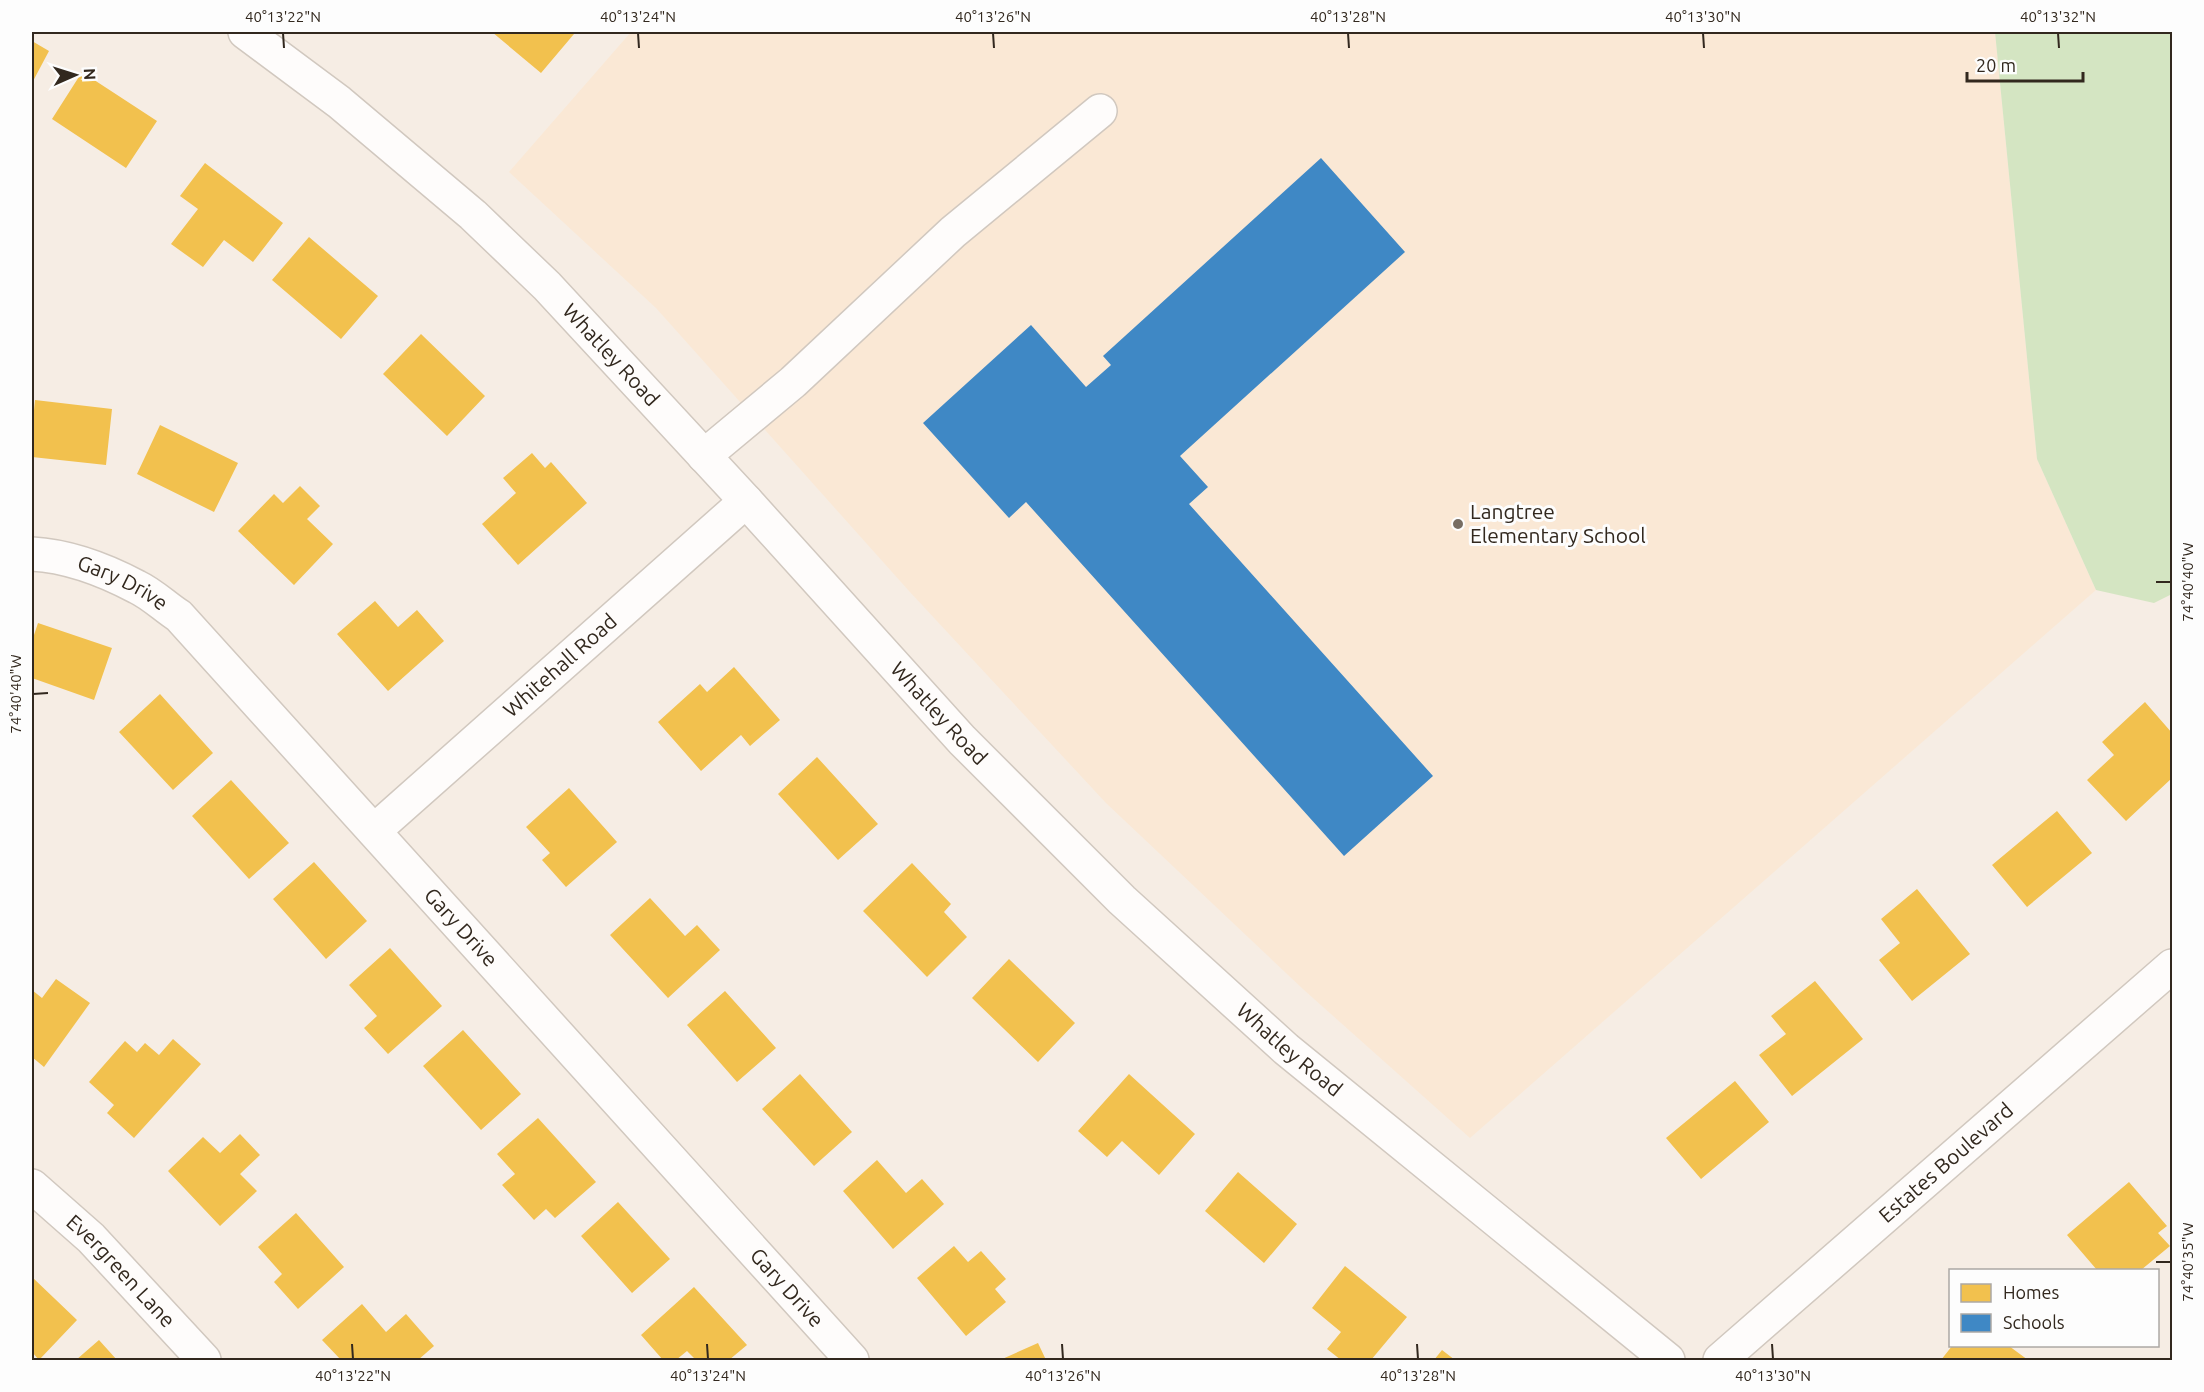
<svg xmlns="http://www.w3.org/2000/svg" width="2204" height="1392" viewBox="0 0 2204 1392" font-family="Ubuntu,sans-serif">
<style>
.built{fill:#fae8d5}
.green{fill:#d4e5c2}
.homes{fill:#f2c14e}
.schools{fill:#3f88c5}
.lines{fill:none;stroke-linecap:round;stroke-linejoin:round}
.minor-casing{stroke:#d1c8bf;stroke-width:36}
.minor{stroke:#fefcfb;stroke-width:33}
.ticks{fill:none;stroke:#32281e;stroke-width:2}
.poi-dot{fill:#776d63;stroke:#fdfdfd;stroke-width:2}
.labels{text-anchor:middle;stroke-width:6;stroke-linejoin:round;paint-order:stroke}
.street-label{font-size:21px;fill:#32281e;stroke:#fdfdfd}
.poi-label{font-size:21px;fill:#32281e;stroke:#fdfdfd;text-anchor:start}
.neatline{fill:none;stroke:#32281e;stroke-width:2}
.ticks-label{font-size:15px;text-anchor:middle;fill:#32281e}
</style>
<rect width="100%" height="100%" fill="#f6ede4"/>
<path class="built" d="M631,32H1995L2037,459L2096,590L1470,1138L1304,990L1106,803L909,591L656,308L509,172Z"/>
<path class="green" d="M1995,32H2172V594L2154,603L2096,590L2037,459Z"/>
<path class="homes" d="M492,32H572L574,34L541,73Z
M32,41L49,51L32,83Z
M82,72L157,121L126,168L52,119Z
M205,163L283,223L253,262L224,240L203,267L171,244L198,209L180,196Z
M309,237L378,296L341,339L272,280Z
M421,334L485,396L447,436L383,374Z
M35,400L112,409L106,465L32,457V431Z
M160,425L238,463L214,512L137,474Z
M532,453L545,468L551,462L587,503L518,565L482,524L516,493L503,478Z
M300,486L320,506L307,519L333,544L294,585L238,531L274,494L283,503Z
M375,601L398,627L417,610L444,641L388,691L337,634Z
M38,623L112,648L94,700L32,678V641Z
M734,667L780,720L750,746L741,735L701,771L658,722L700,684L707,692Z
M160,694L213,753L173,790L119,732Z
M2145,702L2172,733V778L2126,821L2087,780L2114,755L2102,742Z
M817,757L878,824L838,860L778,794Z
M231,780L289,843L249,879L192,816Z
M569,788L617,842L566,887L542,860L550,853L526,827Z
M2057,811L2092,853L2027,907L1992,865Z
M314,862L367,921L326,959L273,899Z
M912,863L951,904L944,912L967,937L927,977L863,911Z
M1917,889L1970,954L1912,1001L1879,960L1900,943L1881,919Z
M650,898L685,936L697,925L720,950L668,998L610,935Z
M390,948L442,1006L388,1054L364,1028L377,1016L349,985Z
M1009,959L1075,1023L1038,1062L972,998Z
M56,979L90,1003L44,1067L32,1057V990L42,998Z
M1815,981L1863,1039L1792,1096L1759,1055L1786,1034L1771,1016Z
M725,991L776,1048L737,1082L687,1025Z
M463,1030L521,1094L481,1130L423,1066Z
M173,1039L201,1064L134,1138L107,1113L114,1105L89,1082L125,1041L137,1052L145,1043L159,1055Z
M800,1074L852,1132L814,1166L762,1109Z
M1129,1074L1195,1134L1159,1175L1122,1141L1107,1157L1078,1131Z
M1735,1081L1769,1122L1701,1179L1666,1138Z
M538,1118L596,1182L555,1218L546,1209L534,1220L502,1185L515,1174L497,1154Z
M240,1134L260,1155L240,1174L257,1191L220,1226L168,1171L203,1137L220,1153Z
M877,1160L906,1193L922,1179L944,1204L893,1249L843,1191Z
M1238,1172L1297,1224L1264,1263L1205,1211Z
M2129,1182L2167,1226L2158,1233L2170,1246L2141,1270H2097L2067,1235Z
M618,1202L670,1259L632,1293L581,1236Z
M296,1213L344,1267L298,1309L274,1282L282,1274L258,1247Z
M954,1246L968,1262L981,1251L1006,1279L995,1289L1006,1302L966,1336L917,1278Z
M1345,1266L1407,1317L1371,1360H1341L1327,1349L1341,1332L1312,1308Z
M32,1277L77,1320L39,1360L32,1352Z
M694,1287L747,1345L729,1360H696L687,1351L676,1360H663L641,1335Z
M362,1304L386,1332L406,1314L434,1346L418,1360H341L322,1340Z
M99,1340L117,1360H76Z
M1038,1343L1046,1360H1000Z
M1952,1346H2009L2028,1360H1941Z
M1442,1350L1455,1360H1434Z"/>
<path class="schools" d="M1321,158L1405,252L1180,456L1208,487L1189,504L1433,776L1344,856L1026,502L1009,518L923,423L1031,325L1086,387L1111,365L1103,356Z"/>
<g class="lines">
<g class="minor-casing">
<g id="minor">
<path id="s1" d="M245,32L339,102L473,215L547,286L746,501L962,740L1122,900L1286,1049L1668,1360"/>
<path d="M704,456L793,382L953,232L1100,111"/>
<path id="s2" d="M32,554C68,556 105,570 137,587C152,594 165,607 179,616L852,1360"/>
<path id="s3" d="M374,831L746,501"/>
<path id="s4" d="M32,1186L91,1238L204,1360"/>
<path id="s5" d="M1720,1360L2172,966"/>
</g>
</g>
<use href="#minor" class="minor"/>
</g>
<path class="ticks" d="M283,33L284,48M638,33L639,48M993,33L994,48M1348,33L1349,48M1703,33L1704,48M2058,33L2059,48M2156,582H2171M33,694L48,693M2156,1262H2171M352,1344L353,1359M707,1344L708,1359M1062,1344L1063,1359M1417,1344L1418,1359M1772,1344L1773,1359"/>
<circle class="poi-dot" cx="1458" cy="524" r="6"/>
<g class="labels">
<g class="street-label">
<text dy="7" stroke="none"><textPath href="#s1" startOffset="489">Whatley Road</textPath></text>
<text dy="7" stroke="none"><textPath href="#s2" startOffset="96">Gary Drive</textPath></text>
<text dy="7" stroke="none"><textPath href="#s3" startOffset="249">Whitehall Road</textPath></text>
<text dy="7" stroke="none"><textPath href="#s1" startOffset="975">Whatley Road</textPath></text>
<text dy="7" stroke="none"><textPath href="#s2" startOffset="582">Gary Drive</textPath></text>
<text dy="7" stroke="none"><textPath href="#s1" startOffset="1461">Whatley Road</textPath></text>
<text dy="7" stroke="none"><textPath href="#s5" startOffset="300">Estates Boulevard</textPath></text>
<text dy="7" stroke="none"><textPath href="#s4" startOffset="123">Evergreen Lane</textPath></text>
<text dy="7" stroke="none"><textPath href="#s2" startOffset="1068">Gary Drive</textPath></text>
</g>
<g class="poi-label">
<text x="1470" y="519">Langtree<tspan x="1470" dy="24">Elementary School</tspan></text>
</g>
</g>
<rect width="2204" height="1392" fill="none" stroke="#fdfdfd" stroke-width="66"/>
<rect x="1949" y="1269" width="210" height="78" fill="#fdfdfd" stroke="#aca8a4" stroke-width="1.5"/>
<rect x="1961" y="1284" width="30" height="18" fill="#f2c14e" stroke="#aca8a4" stroke-width="1.5"/>
<text x="2003" y="1299" font-size="18" fill="#32281e">Homes</text>
<rect x="1961" y="1314" width="30" height="18" fill="#3f88c5" stroke="#aca8a4" stroke-width="1.5"/>
<text x="2003" y="1329" font-size="18" fill="#32281e">Schools</text>
<g transform="translate(75 75) rotate(87)" stroke="#fdfdfd" stroke-width="4.5" paint-order="stroke">
<path d="M0-4.5L10 22L0 15L-10 22Z" fill="#32281e"/>
<text y="-9" font-size="16" font-weight="bold" text-anchor="middle" fill="#32281e">N</text>
</g>
<path d="M1967 72v9h116v-9" fill="none" stroke="#32281e" stroke-width="3"/>
<text x="1976" y="72" font-size="18" fill="#32281e" stroke="#fdfdfd" stroke-width="4.5" paint-order="stroke">20 m</text>
<rect x="33" y="33" width="2138" height="1326" class="neatline"/>
<g class="ticks-label">
<text x="283" y="22">40°13'22"N</text>
<text x="638" y="22">40°13'24"N</text>
<text x="993" y="22">40°13'26"N</text>
<text x="1348" y="22">40°13'28"N</text>
<text x="1703" y="22">40°13'30"N</text>
<text x="2058" y="22">40°13'32"N</text>
<text transform="translate(2188 582) rotate(-90)" y="5">74°40'40"W</text>
<text transform="translate(16 694) rotate(-90)" y="5">74°40'40"W</text>
<text transform="translate(2188 1262) rotate(-90)" y="5">74°40'35"W</text>
<text x="353" y="1381">40°13'22"N</text>
<text x="708" y="1381">40°13'24"N</text>
<text x="1063" y="1381">40°13'26"N</text>
<text x="1418" y="1381">40°13'28"N</text>
<text x="1773" y="1381">40°13'30"N</text>
</g>
</svg>
